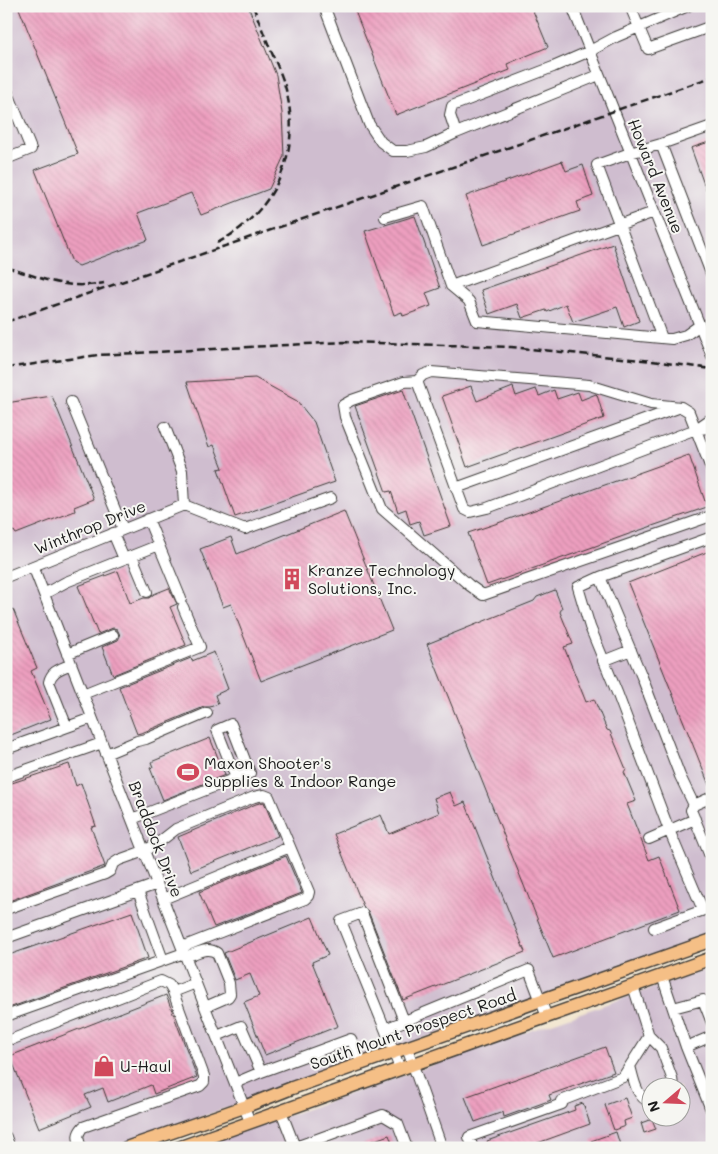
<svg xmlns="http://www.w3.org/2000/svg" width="718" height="1154" viewBox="0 0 718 1154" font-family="Mali,sans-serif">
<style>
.industrial{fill:#cfbdcf;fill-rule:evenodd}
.building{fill:url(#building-back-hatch)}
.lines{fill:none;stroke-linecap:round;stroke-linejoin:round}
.minor-casing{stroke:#3c3a37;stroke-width:12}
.major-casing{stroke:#3c3a37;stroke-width:15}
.minor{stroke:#fff;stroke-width:10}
.major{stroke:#f5bf86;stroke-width:12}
.rail{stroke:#1c1c1c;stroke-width:2.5;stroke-dasharray:8 4;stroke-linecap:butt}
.labels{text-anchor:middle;stroke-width:4;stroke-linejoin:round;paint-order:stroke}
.street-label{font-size:16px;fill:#1c1c1c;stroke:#f6f6f2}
.poi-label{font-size:16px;fill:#1c1c1c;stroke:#f6f6f2;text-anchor:start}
</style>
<defs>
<pattern id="building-back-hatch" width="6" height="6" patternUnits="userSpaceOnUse" patternTransform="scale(1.25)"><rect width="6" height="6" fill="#ed9fbf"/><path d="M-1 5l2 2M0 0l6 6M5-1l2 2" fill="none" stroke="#cb88a4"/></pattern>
</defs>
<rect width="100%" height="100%" fill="#f6f6f2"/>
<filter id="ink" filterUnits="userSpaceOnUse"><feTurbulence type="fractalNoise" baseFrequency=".02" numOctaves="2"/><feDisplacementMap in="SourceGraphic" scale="10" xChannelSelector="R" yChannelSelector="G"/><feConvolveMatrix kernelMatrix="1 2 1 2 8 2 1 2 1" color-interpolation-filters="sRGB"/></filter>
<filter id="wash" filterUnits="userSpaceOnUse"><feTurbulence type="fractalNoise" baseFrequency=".0096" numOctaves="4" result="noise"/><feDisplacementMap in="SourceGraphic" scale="20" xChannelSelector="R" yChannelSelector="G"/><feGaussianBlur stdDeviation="1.12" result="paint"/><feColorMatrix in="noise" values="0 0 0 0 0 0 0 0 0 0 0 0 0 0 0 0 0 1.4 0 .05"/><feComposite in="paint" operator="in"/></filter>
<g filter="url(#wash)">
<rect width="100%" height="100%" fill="#f2e5ce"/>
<path class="industrial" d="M6,6H712V937L113,1148H6Z
M712,967V1148H195ZM650,1086H680V1116H650Z"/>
<g id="blocks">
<path class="building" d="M18,6H248L276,75L282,113L284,156L269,189L201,215L191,193L138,213L148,240L79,266L72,262L35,170L78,154Z
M353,6H531L548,47L507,64L510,70L396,115Z
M712,141V204H711L691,148Z
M562,161L566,171L583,165L593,196L577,202L580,211L483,245L466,196Z
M415,216L440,288L426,293L431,306L403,316L402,312L394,315L365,231Z
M613,244L639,321L624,327L617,307L573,322L566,304L547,312L546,310L522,318L517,304L489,314L481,290Z
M255,378L297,401L314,422L335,482L235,517L218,469L223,468L214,445L209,447L187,382Z
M471,386L477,401L513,387L516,396L536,389L539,396L554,390L557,399L578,392L581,400L596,394L597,395L604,418L467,467L442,396Z
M403,390L451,526L424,535L419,521L410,524L406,509L398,512L391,491L386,492L355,406Z
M52,396L94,499L74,507L75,511L16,534L14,531L6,534V403Z
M689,455L707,507L629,534L487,585L468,533L498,523Z
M344,511L392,630L261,681L231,604L223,607L200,549L231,537L237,554Z
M712,550V790H711L628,583Z
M118,571L130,603L144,598H149L154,594L169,588L177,604L170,607L186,645L113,675L102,647L118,640L120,636L119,633L117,629L113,628L98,634L78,586Z
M555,590L562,608L560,612L573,644L564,647L586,702L594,699L607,730L610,731L626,769L624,772L636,801L627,804L649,860L659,856L680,910L553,958L427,644L534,601L537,597Z
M13,609L37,668L31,671L51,719L6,737V612Z
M214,652L228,689L215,695L218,704L210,707H204L144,732L137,734L119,687L191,658L192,661Z
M210,738L225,775L163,800L150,768L153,767L151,762Z
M69,764L76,786L81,783L96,826L91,827L105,866L6,902V785Z
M450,792L456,806L465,802L525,952L403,1000L368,911L363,906L334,834L381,815L389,834L439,813L434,798Z
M264,802L278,836L191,871L178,837L256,804Z
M286,856L302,893L214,927L199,892Z
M132,912L148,958L6,1009V956Z
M312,917L328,955L312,962L338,1026L265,1055L244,1002L259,996L250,974L235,980L224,953Z
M166,995L197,1077L154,1094L151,1085L108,1102L103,1088L85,1095L91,1107L39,1128L10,1056Z
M605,1047L614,1072L549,1095L551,1100L504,1117L503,1112L475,1122L465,1097Z
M625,1098L632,1118L624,1121L625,1126L614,1130L605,1105Z
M583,1103L590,1124L524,1148H490L487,1141L575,1110L574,1106Z
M652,1119L656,1129L644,1133L641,1123Z
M616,1132L621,1148H593L591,1141Z
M389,1135L394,1148H356L355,1147Z"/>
</g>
</g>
<g filter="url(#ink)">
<use href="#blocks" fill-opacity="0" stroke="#3c3a37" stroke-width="1"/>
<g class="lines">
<g class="minor-casing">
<path id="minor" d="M324,6L369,124L381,142L393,151H407L426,147L456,133L599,75
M572,6L712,356
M630,6L648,49L712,26
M6,88L31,149L6,159
M456,133L450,115L452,106L553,67L590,51L616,37L688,6
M661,144L712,276
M385,217L423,206L451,286L469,301L477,321L672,339L686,335L700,325
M451,286L654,212
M662,338L597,165L630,153L661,144L712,126
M417,381L404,382L352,400L343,405L345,417L382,509L469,585L483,595L711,516L712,514
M71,402L123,529
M712,418L696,429L712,428
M165,427L182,471L184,505
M696,429L487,508L470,512L464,509L417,381L423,375L431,372L589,385L651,404L681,407L689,412L712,471
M456,488L678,408
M184,505L245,529L331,498
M148,519L181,599
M113,533L124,559
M132,556L147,592
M33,566L250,1122
M6,577L184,505
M600,577L712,537
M44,594L66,582L159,545
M67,654L113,635
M603,661L631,650
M83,694L200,647L183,607
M67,727L49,682C52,670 61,669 71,664
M6,749L92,718
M106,754L137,741L146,739L207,713
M6,777L102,743
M712,797L694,805L691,810L712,861
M694,805L680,776L642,677L600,577L578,587L590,627L618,695L669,830L703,910
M132,819L236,778L250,773L231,724L217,730L236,778
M649,839L695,819
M138,891L163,960
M163,899L290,847
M6,909L105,874L110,871L113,864L119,860L144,851L158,843L176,829L254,797L264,795L269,797L309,892L308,896L305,899L182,947
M654,928L712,907
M6,938L157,884
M186,957C196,953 207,946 217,953L229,983L230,994L228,997L205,1007
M662,976L686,1047L712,1112
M173,992L196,983
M673,1008L703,1000L712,1023
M6,1016L184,953
M385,1029L341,921L362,913L404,1021
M217,1036L241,1026L261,1072L235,1083
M649,1036L661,1048L672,1078L673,1086
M13,1039L161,981L169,985L173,992L204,1076V1082L200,1086L83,1127C76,1135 78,1138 81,1148
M686,1047L712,1036
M407,1048L442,1148
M630,1066C634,1080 636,1097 650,1102
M400,1069L385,1029L529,970L547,1017
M261,1072L351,1039L362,1064
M281,1111L295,1147
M6,1137L10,1148
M293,1148L383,1115L398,1124L407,1148
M473,1148L469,1137L562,1104L561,1101L623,1077L649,1036L633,986"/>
</g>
<g class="major-casing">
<path id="major" d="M126,1148L244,1107L292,1088L712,940
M178,1148L712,958"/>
</g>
<use href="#minor" class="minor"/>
<use href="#major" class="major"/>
<path class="rail" d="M217,243C271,215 300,159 288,99C286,86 280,72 275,60C267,42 260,24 253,6
M6,266C13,270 21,272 28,274C57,284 74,288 104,283
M6,322L712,77
M6,368L98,355L344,342L511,347L652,361L712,369"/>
</g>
</g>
<defs>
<g id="building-bare" transform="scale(1.725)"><path d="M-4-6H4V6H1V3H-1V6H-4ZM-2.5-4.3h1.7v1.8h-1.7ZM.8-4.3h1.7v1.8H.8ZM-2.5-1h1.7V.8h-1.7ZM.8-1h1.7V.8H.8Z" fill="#d1495b" stroke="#f6f6f2" stroke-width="2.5" paint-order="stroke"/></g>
<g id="stadium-bare" transform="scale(1.725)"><path d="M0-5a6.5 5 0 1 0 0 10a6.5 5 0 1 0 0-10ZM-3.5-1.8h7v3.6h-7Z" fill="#d1495b" stroke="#f6f6f2" stroke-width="2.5" paint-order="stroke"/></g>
<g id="shop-bare" transform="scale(1.725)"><path d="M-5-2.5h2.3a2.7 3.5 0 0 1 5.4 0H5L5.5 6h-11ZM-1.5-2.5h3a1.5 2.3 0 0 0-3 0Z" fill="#d1495b" stroke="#f6f6f2" stroke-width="2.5" paint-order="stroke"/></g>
</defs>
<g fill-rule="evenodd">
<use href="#building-bare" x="292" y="579"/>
<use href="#stadium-bare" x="188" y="772"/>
<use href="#shop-bare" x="104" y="1066"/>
</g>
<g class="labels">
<g class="street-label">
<text transform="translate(656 176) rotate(68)" y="6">Howard Avenue</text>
<text transform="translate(90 527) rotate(-22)" y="6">Winthrop Drive</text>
<text transform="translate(156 839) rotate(69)" y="6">Braddock Drive</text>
<text transform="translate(413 1029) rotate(-19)" y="6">South Mount Prospect Road</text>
</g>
<g class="poi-label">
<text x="308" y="576">Kranze Technology<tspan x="308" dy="18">Solutions, Inc.</tspan></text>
<text x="204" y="769">Maxon Shooter's<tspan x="204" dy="18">Supplies &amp; Indoor Range</tspan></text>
<text x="120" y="1072">U-Haul</text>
</g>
</g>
<rect width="718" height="1154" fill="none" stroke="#f6f6f2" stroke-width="25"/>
<g transform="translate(666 1102) rotate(251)"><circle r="24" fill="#f6f6f2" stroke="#9f9f9c"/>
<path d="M0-4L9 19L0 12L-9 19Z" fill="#d1495b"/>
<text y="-8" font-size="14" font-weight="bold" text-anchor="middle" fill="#1c1c1c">N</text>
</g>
</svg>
